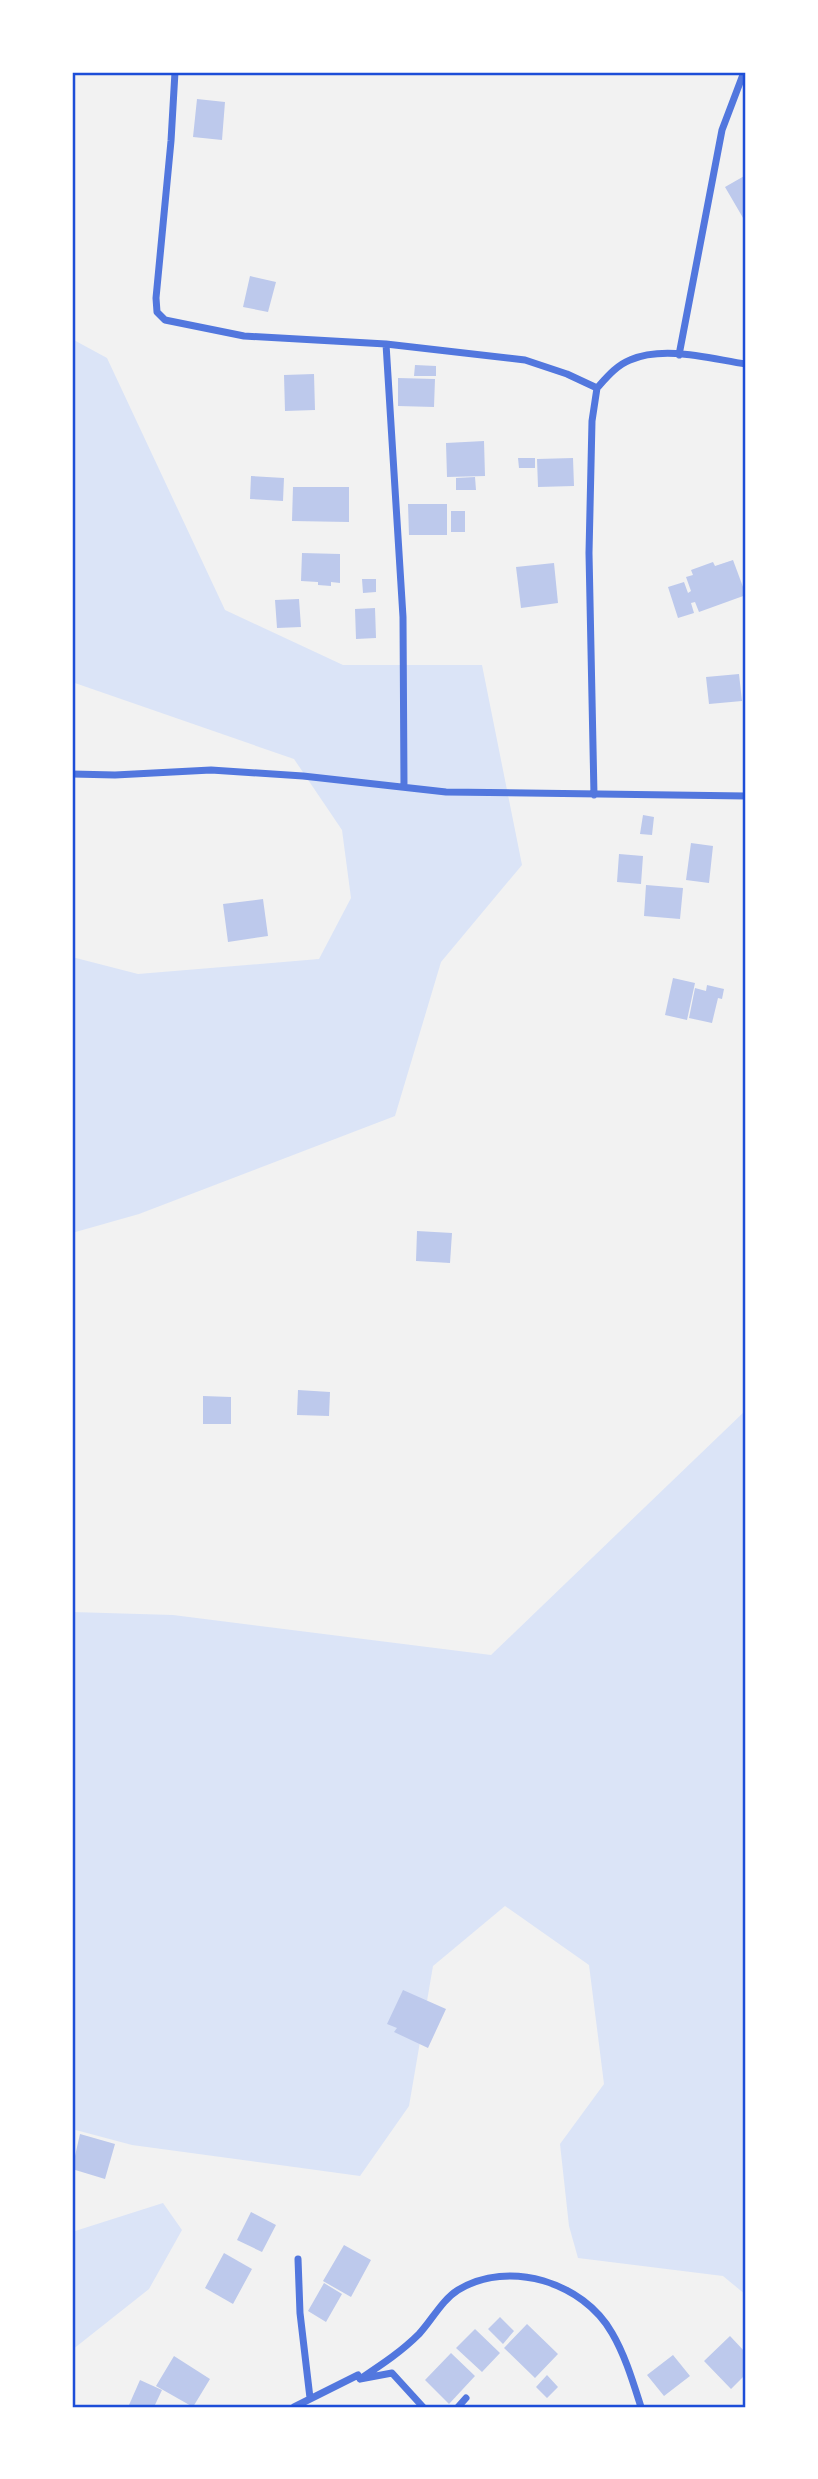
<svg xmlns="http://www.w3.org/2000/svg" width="818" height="2479" viewBox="0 0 818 2479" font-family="'Titillium Web',sans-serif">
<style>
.green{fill:#dbe4f7}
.building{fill:#bdc9ec}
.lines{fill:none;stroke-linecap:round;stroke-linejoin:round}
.minor{stroke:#5277de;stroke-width:7}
.neatline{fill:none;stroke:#1d4ed8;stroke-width:2.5}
</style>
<rect width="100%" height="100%" fill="#f2f2f2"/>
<path class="green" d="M72,339L107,358L225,610L343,665H482L522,865L441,962L395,1116L139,1214L72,1233V957L138,974L319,959L351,898L342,830L294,759L72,682Z
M746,1410V2295L723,2276L578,2258L569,2226L560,2144L604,2084L589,1965L505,1906L433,1966L409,2106L360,2176L132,2145L72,2129V1612L173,1615L491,1655Z
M163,2203L182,2230L149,2289L72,2350V2232Z"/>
<path class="building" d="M197,99L225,102L222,140L193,137Z
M746,175V223L725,187Z
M250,276L276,282L268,312L243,307Z
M415,365L436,366V376H414Z
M314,374L315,410L285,411L284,375Z
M398,378L435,379L434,407L398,406Z
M484,441L485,476L447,477L446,443Z
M518,458H535V468H519Z
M573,458L574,486L538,487L537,459Z
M251,476L284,478L283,501L250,499Z
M475,477L476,490H456V478Z
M293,487H349V522L292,521Z
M408,504H447V535H409Z
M451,511H465V532H451Z
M302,553L340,554V583L331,582V586L318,585V582L301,581Z
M733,560L746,595L699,612L695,602L691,603L694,613L678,618L668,587L684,582L688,593L691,591L686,577L693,575L691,570L713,562L715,566Z
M554,563L558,603L521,608L516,567Z
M362,579H376V592L363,593Z
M299,599L301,627L277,628L275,600Z
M375,608L376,638L356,639L355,609Z
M739,674L742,701L709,704L706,677Z
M643,815L654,817L652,835L640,834Z
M691,843L713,846L709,883L686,880Z
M619,854L643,856L641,884L617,882Z
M646,885L683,888L680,919L644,916Z
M263,899L268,936L228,942L223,904Z
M673,978L695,983L687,1020L665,1015Z
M707,985L724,989L722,999L718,998L712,1023L689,1018L695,988L706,991Z
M417,1231L452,1233L450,1263L416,1261Z
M298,1390L330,1392L329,1416L297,1415Z
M203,1396L231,1397V1424H203Z
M403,1990L446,2009L428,2048L394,2032L397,2028L387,2024Z
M80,2134L115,2144L105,2179L72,2169Z
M251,2212L276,2225L262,2252L237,2240Z
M344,2245L371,2260L351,2297L323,2281Z
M224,2253L252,2269L233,2304L205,2288Z
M324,2283L342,2294L326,2322L308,2311Z
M500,2317L514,2331L503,2344L488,2329Z
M527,2324L558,2354L535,2378L504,2348Z
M475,2329L500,2353L482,2372L456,2348Z
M730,2336L746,2353V2374L731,2389L704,2361Z
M451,2353L475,2376L449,2404L425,2380Z
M673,2355L690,2376L664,2396L647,2375Z
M174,2356L210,2379L193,2407L156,2386Z
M547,2375L558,2387L547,2398L536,2387Z
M140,2380L162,2390L154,2407H133L129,2405Z"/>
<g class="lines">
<path class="minor" d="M175,72L171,141L156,298L157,312L165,320L244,336L386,344L525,360L567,374L597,388L592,421L589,553L594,795
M386,344L403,617L404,787
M679,355L722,130L744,72
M597,388C607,377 617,365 630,360C665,345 711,359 746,364
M72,774L115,775L211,770L303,776L446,792L746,796
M298,2259L300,2313L310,2398
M360,2379C381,2365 401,2352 419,2334C432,2320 442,2300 458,2290C509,2259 583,2282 612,2333C625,2355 633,2382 641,2407
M294,2407L358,2375L360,2379L392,2373L423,2407
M458,2407L466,2398"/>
</g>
<rect width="818" height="2479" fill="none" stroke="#ffffff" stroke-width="147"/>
<rect x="74" y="74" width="670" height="2332" class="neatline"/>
</svg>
